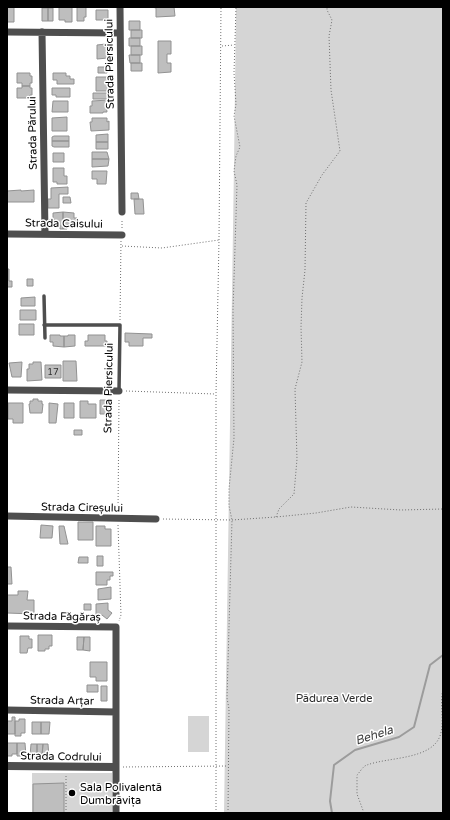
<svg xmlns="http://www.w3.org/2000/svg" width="450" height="820" viewBox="0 0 450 820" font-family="'Varela Round',sans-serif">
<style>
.green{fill:#d5d5d5}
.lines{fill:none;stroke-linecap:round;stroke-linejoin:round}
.stream{stroke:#9c9c9c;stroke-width:2}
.building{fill:#bebebe;stroke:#929292}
.path{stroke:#707070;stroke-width:1;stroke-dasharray:1 2;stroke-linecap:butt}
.service{stroke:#4e4e4e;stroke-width:3.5}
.minor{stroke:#4e4e4e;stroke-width:7}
.tertiary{stroke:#4e4e4e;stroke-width:8}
.poi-dot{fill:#000;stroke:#fff;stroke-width:1.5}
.labels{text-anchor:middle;stroke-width:3;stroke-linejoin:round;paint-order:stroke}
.number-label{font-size:9px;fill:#303030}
.street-label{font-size:11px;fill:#000;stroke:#fff}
.park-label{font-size:11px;fill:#2c2c2c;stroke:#fff}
.poi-label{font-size:11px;fill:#000;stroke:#fff;text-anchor:start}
.water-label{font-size:12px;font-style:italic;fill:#3d3d3d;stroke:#fff}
</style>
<rect width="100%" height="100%" fill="#fff"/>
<path class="green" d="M236,7H443V813H224L234,164Z
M188,716H209V752H188Z
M32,773H112V813H32Z"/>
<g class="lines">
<path class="stream" d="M332,813L330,801L334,765L355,750L399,737L414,727L430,665L443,655"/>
</g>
<path class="building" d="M7,7H14V22H7Z
M59,7H72V22H65V20H59Z
M77,7H86V17H84V21H77Z
M152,7H174L175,16L156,17V8Z
M42,8H48V21H42Z
M48,8H53V21H48Z
M96,10H108V20H96Z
M129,21H140V30H129Z
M131,30H142V38H131Z
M129,38H140V46H129Z
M158,41H171V54H167V63H171V72L158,73Z
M106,44L108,58L97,59V45Z
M131,46H142V55H131Z
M129,55H140V63H130Z
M131,63H142V71H131Z
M98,67H107V73H98Z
M17,73H30V76H32V83H30V86H22V83H17Z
M53,73H66V76H70V79H74V84H57V80H53Z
M96,77H110V87H108V91H96Z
M22,86H30V88H32V95H30V98H17V88H22Z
M52,88H70V97H56V95H52Z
M93,93H112V99H93Z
M109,100V105H106L107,112H103V113H90V106H92V101Z
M53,101H68V112H52Z
M67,117V131H52V118Z
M92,118H107V122L109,121V130L91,131L90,122H92Z
M108,134V142H96V135Z
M54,136H69V141H52V137Z
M52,141H69V147H54L52,146Z
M96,142H108V149H96Z
M92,152H107L109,159H92Z
M53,153H64V162H53Z
M92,159H109L108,166L92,167Z
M53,168H64V176H67V184H57V182H53Z
M92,171H107L106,184H97V179H92Z
M68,187V194H59V208H48V199H51V188Z
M21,190V191L34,190V202H7V191Z
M131,193H138L139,199H131Z
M63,197H70L71,203H63Z
M134,199H143L144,214H135Z
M63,212V229H60V225H50V219H53V213Z
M63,212L74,213V218H77V224L67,225V229H63Z
M7,269H9V281H12V287H7Z
M27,279H33V286H27Z
M35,297V306H21V298Z
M20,310H36V320H20Z
M19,324H34V335H19Z
M125,333L152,334V338H143V346H129V342H125Z
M50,335H60V336H64V347L53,346V342H50Z
M68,335H75V346L64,347V336H68Z
M88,335H105V341H107V346H85V341H88Z
M63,361H76L77,381H63Z
M22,362L21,377H12L9,363Z
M33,362H41L42,380L27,381V369H29V364H33Z
M45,365H61V378H45Z
M33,399H38V401H42V404H43L42,413H30L29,404H30V401H33Z
M100,400H108V404H110V409H108V414H100Z
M80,401H88V404H96V418H80Z
M8,403H23V423H13V419H8Z
M49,403L58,404L56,423H49Z
M64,403H74V418H64Z
M74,430H82V435H74Z
M78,522H93V540H78Z
M41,525L53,526L52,538H40Z
M59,526H64L68,544H60Z
M96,526H105V529H111V546H96Z
M97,556H103V566H97Z
M79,557H88V563H78Z
M7,567H11L12,584H7Z
M96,572H113V576H110V580H107V585H96Z
M111,587V599L98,600V589Z
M18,591H28L27,600H34V614L7,613V595H18Z
M108,603V610L112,613L107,619L102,615H96V604Z
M84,604H91V610H84Z
M38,635H52V646H49V649H45V651H38Z
M20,636H29V639H32V648H28L27,653H20Z
M77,637H84L83,650H77Z
M84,637H90V651L83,650Z
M90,662H107V681H96V677H90Z
M87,685H98V692H87Z
M101,686H107V701H101Z
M12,717H15V734H7V721H12Z
M19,719H25V733H21V736H15V721H19Z
M32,722H41V734H32Z
M41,722H50L49,734H41Z
M7,743H17V754H12V756H7Z
M17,743H25L26,756H17Z
M31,744H37V757L30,756Z
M37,744H43L42,754H37Z
M43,744H48L49,757H42Z
M64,783V813H33V784Z"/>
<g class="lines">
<path class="path" d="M222,46L234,45
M122,228V219
M122,246L162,248L219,240
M120,320L121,241
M126,391L215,394
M118,512L119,399
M276,517L279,509L294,494L297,459L295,389L302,362L301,327L302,298L305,270L306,203L322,175L340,151L331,90L329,36L332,20L327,10V7
M163,519L232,520L276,517L316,513L351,507L401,510L443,509
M118,525L121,615L119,621
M123,767L228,766
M66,813V774
M216,813V394L219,240L221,7
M228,813L229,709L227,698L232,520L229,506V489L234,438L233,310L237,185L234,171L236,156L240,147L234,116L236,104L234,73L236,7
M364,813L357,794V775C360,772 363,766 367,765C388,757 431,760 440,736C445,721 439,705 443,689"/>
<path class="service" d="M44,296L45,338
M44,325H120L119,391"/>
<path class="minor" d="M120,7L122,212
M7,32L120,33
M42,32L45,234
M7,234L122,235
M7,390L119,391
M7,516L156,519
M7,626L116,627V813
M7,710L116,712"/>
<path class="tertiary" d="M7,766L115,767"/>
</g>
<circle class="poi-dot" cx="72" cy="793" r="4"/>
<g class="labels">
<g class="number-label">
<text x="53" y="375">17</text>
</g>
<g class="street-label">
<text transform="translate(109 64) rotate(-91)" y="4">Strada Piersicului</text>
<text transform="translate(32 133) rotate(-91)" y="4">Strada Părului</text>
<text transform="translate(64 223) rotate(1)" y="4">Strada Caisului</text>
<text transform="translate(108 388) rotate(-89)" y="4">Strada Piersicului</text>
<text transform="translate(82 507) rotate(1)" y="4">Strada Cireșului</text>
<text transform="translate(62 616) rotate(1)" y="4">Strada Făgăraș</text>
<text transform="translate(62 700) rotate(1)" y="4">Strada Arțar</text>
<text transform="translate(61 756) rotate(1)" y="4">Strada Codrului</text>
</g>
<g class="park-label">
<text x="334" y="702">Pădurea Verde</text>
</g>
<g class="poi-label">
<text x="80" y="791">Sala Polivalentă<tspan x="80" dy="13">Dumbrăvița</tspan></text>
</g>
<g class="water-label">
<text transform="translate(374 735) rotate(-18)" y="4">Behela</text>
</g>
</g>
<rect width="450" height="820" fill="none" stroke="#000000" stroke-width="16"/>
</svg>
